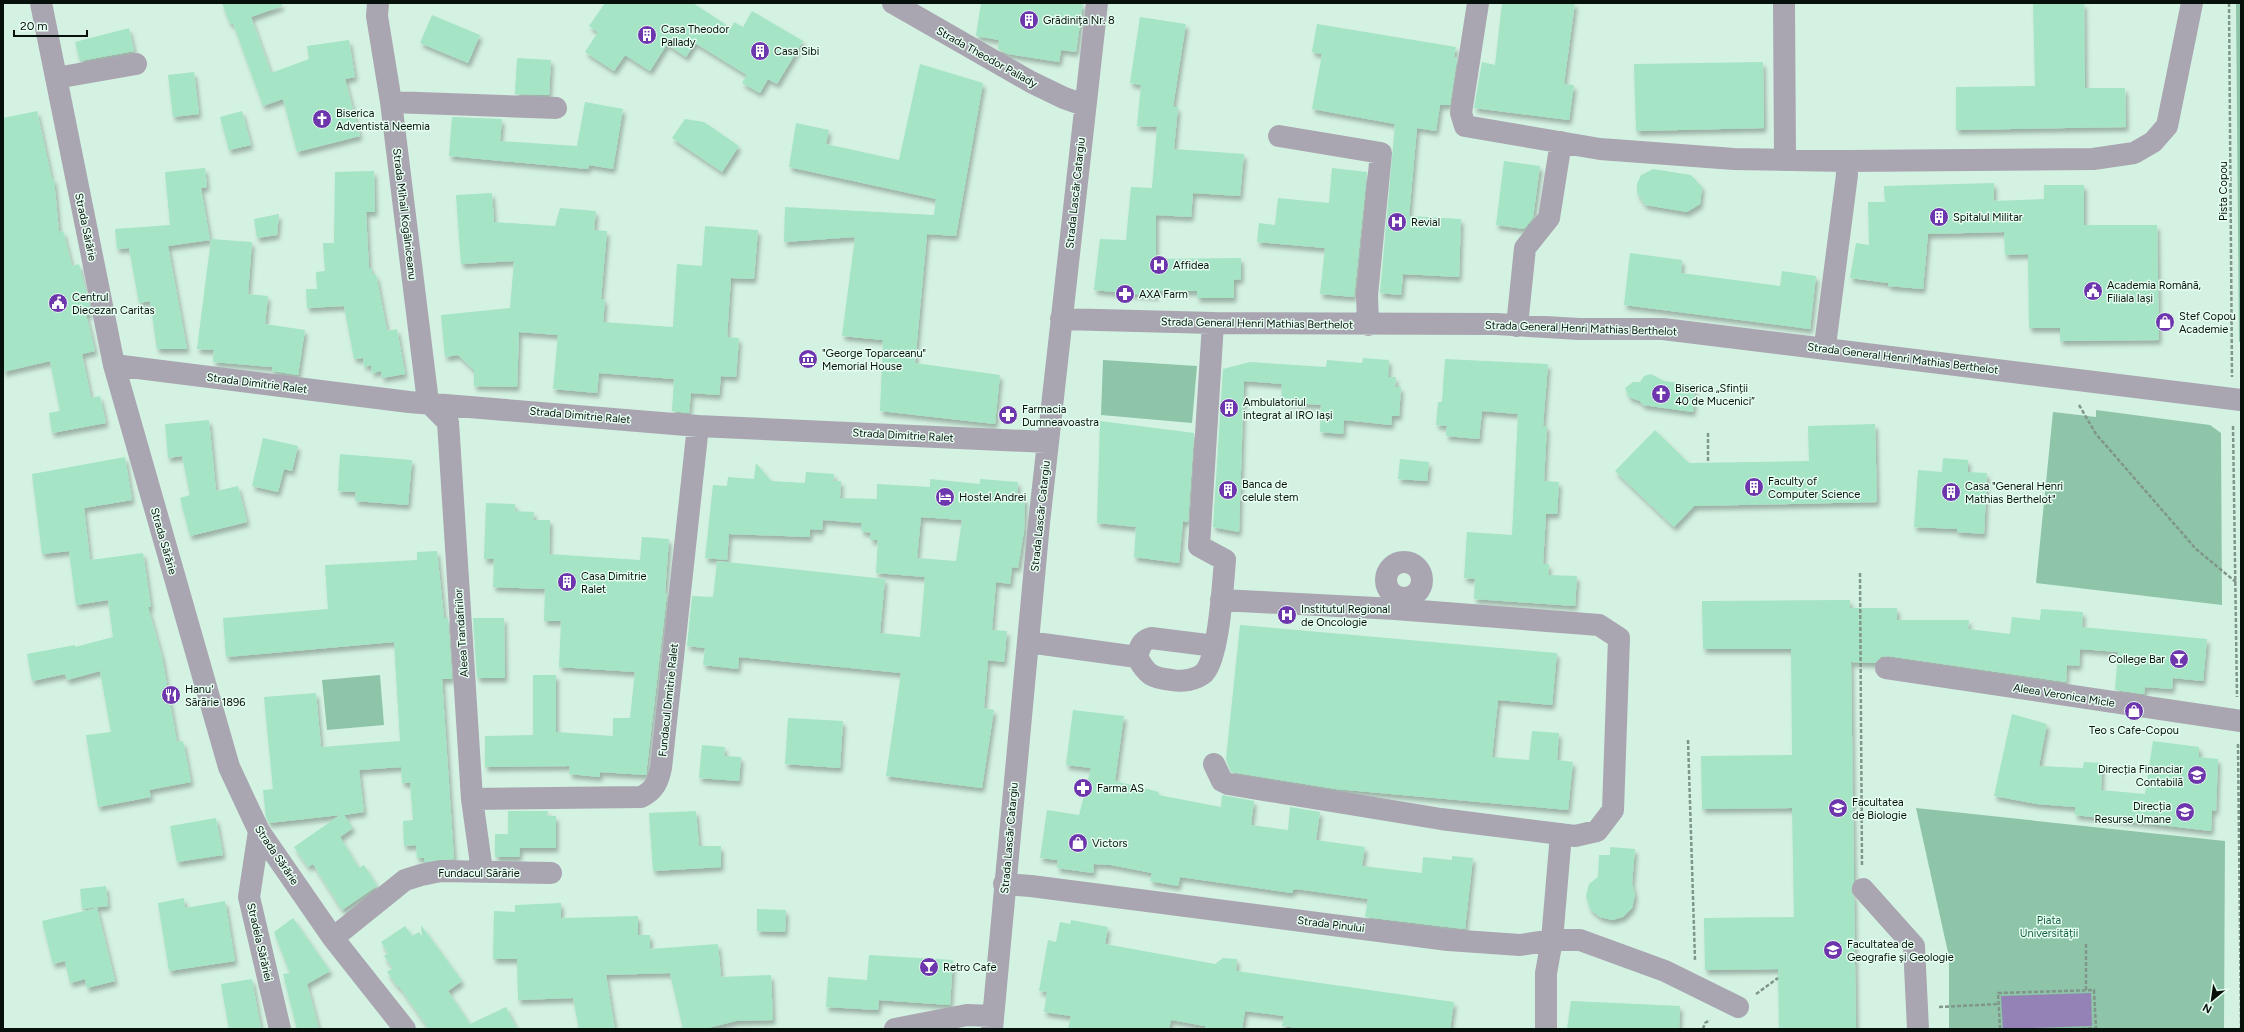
<svg xmlns="http://www.w3.org/2000/svg" width="2244" height="1032" viewBox="0 0 2244 1032" font-family="Figtree,sans-serif">
<style>
.green{fill:#8ec5a9}
.water{fill:#9481b5}
.building{fill:#a5e4c5;fill-rule:evenodd;filter:url(#shadow)}
.lines{fill:none;stroke-linecap:round;stroke-linejoin:round}
.path{stroke:#80968a;stroke-width:2.5;stroke-dasharray:4 2;stroke-linecap:butt}
.minor{stroke:#a9a5b1;stroke-width:22}
.labels{text-anchor:middle;stroke-width:3;stroke-linejoin:round;paint-order:stroke}
.poi-label{font-size:11px;fill:#07110c;stroke:#e6fef1;text-anchor:start}
.street-label{font-size:11px;fill:#07110c;stroke:#e6fef1}
.park-label{font-size:11px;fill:#145f42;stroke:#e6fef1}
</style>
<defs>
<filter id="shadow"><feDropShadow dx="2.5" dy="4.5" stdDeviation="2" flood-color="#0004"/></filter>
</defs>
<rect width="100%" height="100%" fill="#d4f2e2"/>
<path class="green" d="M2236,3H2241V342H2239Z
M1103,360L1197,366L1192,423L1101,415Z
M2096,410L2210,425L2221,433L2222,605L2036,583L2053,412L2096,417Z
M380,675L384,725L327,730L322,680Z
M1916,808L2225,841L2224,1029H1949V957Z"/>
<path class="water" d="M2091,993L2092,1026L2003,1029L2001,996Z"/>
<path class="building" d="M222,3H281L282,6L251,17L271,73L309,59L307,46L349,40L355,77L345,79L360,136L297,152L283,99L263,106L233,23L230,24Z
M605,3H693L731,28L734,22L743,27L752,11L803,41L777,84L768,79L760,93L742,83L747,75L695,43L686,57L667,44L650,71L625,55L614,71L585,52L598,32L589,26Z
M981,3H1083L1076,52L1061,50L1059,62L1008,54L998,49L999,40L976,36Z
M1502,3H1575L1564,84L1574,85L1569,120L1474,108L1482,62L1495,65Z
M2033,3H2084L2085,88H2125L2126,127L1956,130V87L2035,86Z
M432,15L480,35L468,63L420,43Z
M1140,17L1186,24L1173,107H1178L1174,149L1244,154L1240,196L1193,193L1191,217L1156,215V259L1241,258V279L1234,280V298H1197V291H1156V296L1094,290L1100,239L1126,240L1131,187L1152,188L1157,127L1137,126L1141,85L1130,83Z
M1317,24L1456,47L1454,57L1457,58L1450,105H1440L1436,131L1417,128L1409,216L1461,219L1459,277L1403,274L1401,295L1380,293L1395,124L1312,109L1322,54L1312,52Z
M129,28L134,51L80,61L75,42Z
M517,58L551,60L549,95L515,94Z
M1763,62L1764,128L1636,131L1634,64Z
M920,64L983,83L956,236L927,234L915,363L1000,375L995,424L880,411L883,340L842,336L855,237L784,242L785,207L934,215L936,199L789,167L796,123L829,130L826,144L899,160Z
M194,72L199,114L173,117L168,75Z
M585,102L623,109L613,169L589,165L588,169L449,156L452,117L502,119L500,141L577,146Z
M37,111L52,180L54,179L59,232L63,231L72,266L79,264L89,303L91,313L86,314L95,351L82,354L91,398L100,396L106,423L52,433L49,413L60,411L50,361L3,372V118Z
M242,111L251,145L229,150L220,117Z
M685,119L704,122L739,146L722,172L672,138Z
M1504,161L1540,166L1533,218L1524,229L1496,225Z
M205,168L207,187L201,188L210,240L168,246L187,349H157L150,301L139,303L129,248L117,249L115,229L170,225L165,172Z
M1332,168L1367,172L1354,297L1320,294L1325,248L1257,242L1259,223L1275,225L1278,198L1329,203Z
M1653,169L1691,175L1702,187L1700,204L1687,212L1645,205L1637,193V184L1641,175Z
M374,171L375,212H366L369,269L372,268V275L376,274L387,331L397,329L405,374L382,378L381,371L372,373L371,365L364,367L363,358L354,359L344,306L307,308L306,289H317L316,272L325,271L323,243H334L335,172Z
M1994,183V201L2044,199V185H2084V225H2157L2159,340L2060,341V328H2029L2028,254L2005,255L2004,232L1928,234L1923,289L1888,286V283L1850,278L1856,243L1869,245L1868,202H1885L1884,186Z
M492,193L494,222L555,226L560,208L596,211L594,230L607,231L601,299L605,300L603,322L673,327L677,264L702,266L705,226L758,230L754,279L731,278L727,337L739,338L736,377L721,376L719,395L691,393L689,413L672,411L674,379L599,373L597,393L553,389L558,335L519,332L517,387L474,386V370L458,355L445,357L441,315L510,308L514,261L461,264L456,195Z
M279,214L277,235L257,238L254,219Z
M211,239L252,242L248,294L268,296L265,324L305,330L298,375L272,371V367L213,362L214,350L197,349Z
M1630,253L1682,260L1681,273L1780,286L1782,271L1816,276L1810,329L1624,305Z
M1363,358L1389,360L1388,377H1396L1395,387H1401L1399,416H1392L1391,425L1344,420L1343,434L1320,432L1321,405L1281,402L1282,384L1244,381L1239,532L1213,527L1223,369L1250,362L1326,367L1327,360L1362,363Z
M1445,359L1548,364L1543,426H1547L1544,481L1559,482L1557,514H1546L1543,564H1549L1548,575L1577,576L1575,606L1474,599L1475,579L1464,578L1467,532L1512,535L1518,414L1482,411L1479,439L1446,436L1447,426L1436,425L1438,402H1442Z
M1651,374L1664,381L1695,385L1693,412L1643,405L1640,401L1629,397L1625,388L1633,382H1640L1644,376Z
M209,420L216,491L238,486L247,522L190,536L180,498L190,495L182,456L168,458L165,424Z
M1100,421L1194,433L1188,522L1183,521L1179,563L1134,557L1136,527L1097,523Z
M1875,424L1877,502L1694,506L1674,527L1615,471L1655,430L1689,463L1809,461L1808,426Z
M263,438L298,446L292,471L284,469L278,492L252,486Z
M340,454L412,460L408,505L355,501L356,492L338,491Z
M125,457L132,500L84,508L90,560L143,553L151,607H148L162,657L177,742L183,741L191,782L149,790L151,797L98,807L86,735L111,732L100,671L67,680L65,674L32,681L27,654L75,645V647L113,637L108,600L76,605L69,551L42,554L32,474Z
M1943,458L1968,460V472L1987,473L1984,534L1957,532V529L1914,527L1918,470L1942,472Z
M1400,459L1429,462L1427,481L1398,479Z
M756,463L771,481L805,483L806,472L834,474L833,481H841L840,498L877,499V484L930,487V479L980,484V479L1018,482L1017,497L1025,498L1024,531L1018,568L1012,567L1010,584L996,582L992,630L1007,631L1004,662L988,660L984,708L994,710L982,788L886,776L901,673L739,657L738,669L703,665L705,648L687,646L692,596L713,597L717,561L885,579L880,633L920,637L925,577L876,573L878,540H870L871,533L861,531L862,523L823,520L822,530L810,529V537L729,534L727,560L705,558L713,485L727,486L728,477L754,479ZM921,517L962,520L956,561L917,558Z
M486,503L515,504V511L534,512L533,520H550L549,554L640,560L642,537L669,539L665,593H667L646,775L600,772V777L569,774L570,766L485,767V736L533,735V675H556V732L613,736V718H630L635,672L559,667L561,621H544L545,589L493,587L494,559H484Z
M437,551L444,618H448L452,679H442L454,859L424,862V858H417L416,845L404,846L403,821L413,820L410,783H402L401,767L359,770L364,812L344,815L353,828L340,837L359,868L364,865L377,886L342,910L313,864L308,867L294,847L340,815L269,823L266,817L263,790L273,789L264,697L316,693L321,747L400,741L394,642L226,657L223,618L328,609L325,565L417,560V552Z
M1850,600V608H1897V620H1969L1968,629L2010,634L2012,617L2040,620L2041,609L2083,612L2082,627L2207,639L2203,681L2173,678L2172,689L2145,687L2144,694L2115,690L2118,652L2080,649L2079,666L2067,665L2066,682L1888,656L1881,657L1875,663L1851,662L1854,880L1851,891L1854,898L1856,1029H1779L1778,969L1705,970L1704,918L1794,917L1792,808L1702,809L1701,756L1792,755L1791,649H1703L1702,601Z
M473,618H504L505,678H477Z
M1240,625L1557,653L1552,705L1498,700L1492,757L1529,760L1532,731L1559,733L1557,760L1573,762L1568,810L1336,789L1231,772L1226,759Z
M1073,710L1124,716L1115,781L1159,792L1158,795L1221,807L1222,795L1254,801L1251,825L1288,830L1290,807L1320,812L1316,840L1365,847L1362,866L1422,873L1423,857L1452,860V856L1473,858L1465,929L1365,917L1368,899L1296,889L1293,890L1292,893L1180,877L1178,886L1150,881L1152,873L1111,865L1094,864L1093,873L1057,868L1058,860L1040,858L1047,810L1079,815L1091,768L1066,765Z
M2012,714L2047,724L2039,766L2083,768L2084,762L2102,763L2101,790L2145,794L2153,741L2199,747V757L2218,759L2216,811L2212,810L2211,831L2075,815V807L2037,804L1994,796Z
M788,718L843,721L840,768L785,764Z
M702,745L725,747L724,756L741,757L739,781L699,778Z
M508,811H548L547,816H556V848H520L519,857H495V834H508Z
M696,811L699,846H721V867L653,871L649,813Z
M216,818L223,855L177,862L170,826Z
M1610,847L1635,849L1632,883L1635,895L1632,908L1623,917L1612,920L1600,917L1590,909L1586,896L1589,884L1598,877L1599,855H1610Z
M106,886L108,906L82,909L80,889Z
M184,898L185,908L225,901L235,961L169,971L158,903Z
M561,903V918L638,916V935H650V949L718,944L721,977L771,975L773,1020L736,1021L704,1029H683L670,973L606,975L615,1029H579L573,998L518,1000L517,959H493L494,911L515,912V905Z
M97,908L115,981L87,988L85,979L70,983L65,961L53,964L42,921Z
M757,909L786,910L785,932L757,931Z
M293,918L330,971L307,984L319,1029H297L283,974L290,973L274,932Z
M1071,920L1108,927L1105,944L1215,964L1223,958L1237,959L1236,971L1454,1002L1450,1029H1307L1282,1026L1284,1016L1245,1011L1242,1029H1205V1026L1171,1020L1169,1029H1068L1071,1016L1044,1012L1047,992L1039,991L1048,940L1056,942L1060,922L1070,924Z
M421,925L462,981L448,991L470,1024L506,1007L517,1029H429L399,986L398,987L387,972L393,968L384,956L388,953L381,942L405,926L412,936L419,932L422,937Z
M869,955L953,960L950,1005L879,1000L878,1010L826,1007L828,977L867,980Z
M252,979L261,1029H229L221,984Z
M1571,1001L1680,1006L1679,1029H1567Z"/>
<g class="lines">
<path class="path" d="M2229,3L2232,377
M2079,405L2096,434L2196,549L2237,583
M2233,426L2237,697
M1708,433V463
M1860,573L1862,866
M1688,740L1695,960
M2238,744L2241,1029
M2086,990V943
M1756,994L1778,978
M1939,1007L1999,1004
M1703,1029L1705,1023L1710,1020
M2000,1029L1998,993L2094,990L2096,1028L2081,1029"/>
<path class="minor" d="M41,3L114,365L229,767L259,831L333,938L405,1029
M378,3L377,16L391,102L428,402L448,422L472,799L482,871
M893,3L1031,82L1064,98L1084,105
M1478,3L1461,113L1465,126L1600,149L1734,159L1846,161L1847,175L1826,338L1823,349
M1784,3L1785,160
M56,78L136,64
M391,102L556,108
M1279,136L1381,153L1367,295L1368,325
M1846,161L2093,159L2134,153L2153,142L2167,126L2192,3
M1061,319L1213,323L1496,324L1579,329H1663L2241,400
M1517,326L1525,248L1549,218L1561,142
M114,365L409,402L698,426L1047,442
M1386 580a18 18 0 1 1 36 0a18 18 0 1 1-36 0Z
M1028,642L1137,657C1147,675 1152,678 1172,680C1182,682 1196,680 1204,673C1219,658 1223,583 1225,560L1199,546L1213,323
M1137,657C1140,647 1141,641 1151,638L1215,646
M1886,668L2241,721
M1214,764L1222,781L1228,784L1441,819L1575,836L1597,831L1613,810L1619,638L1599,625L1395,609L1221,600
M472,799L641,797C654,791 658,782 661,768L698,426
M259,831L249,897L280,1029
M1004,884L1031,886L1448,940L1520,945L1552,940L1561,834
M1863,889L1914,946L1918,1029
M333,938L405,880L421,875L441,871L551,873
M895,1029L967,1015L993,1016
M992,1029L1039,523L1097,3
M1546,1029V973L1552,940H1580L1665,971L1738,1007"/>
</g>
<defs>
<g id="building-disc" transform="scale(1)"><circle r="9.5" fill="#6d36ad" stroke="#e6fef1"/><path d="M-4-6H4V6H1V3H-1V6H-4ZM-2.5-4.3h1.7v1.8h-1.7ZM.8-4.3h1.7v1.8H.8ZM-2.5-1h1.7V.8h-1.7ZM.8-1h1.7V.8H.8Z" fill="#fff"/></g>
<g id="church-disc" transform="scale(1)"><circle r="9.5" fill="#6d36ad" stroke="#e6fef1"/><path d="M-1.2-6h2.4v3.5h3.3v2.4h-3.3V6h-2.4V-.1h-3.3v-2.4h3.3Z" fill="#fff"/></g>
<g id="hospital-disc" transform="scale(1)"><circle r="9.5" fill="#6d36ad" stroke="#e6fef1"/><path d="M-5-5h3v3.5h4V-5h3V5h-3V1.5h-4V5h-3Z" fill="#fff"/></g>
<g id="civic-disc" transform="scale(1)"><circle r="9.5" fill="#6d36ad" stroke="#e6fef1"/><path d="M-.6-6.5H3V-4.5H.6V-3L4-1V1h2V6H-6V1h2V-1L-.6-3ZM-1.2 2.5V6h2.4V2.5Z" fill="#fff"/></g>
<g id="pharmacy-disc" transform="scale(1)"><circle r="9.5" fill="#6d36ad" stroke="#e6fef1"/><path d="M-2-6h4v4h4v4h-4v4h-4v-4h-4v-4h4Z" fill="#fff"/></g>
<g id="shop-disc" transform="scale(1)"><circle r="9.5" fill="#6d36ad" stroke="#e6fef1"/><path d="M-5-2.5h2.3a2.7 3.5 0 0 1 5.4 0H5L5.5 6h-11ZM-1.5-2.5h3a1.5 2.3 0 0 0-3 0Z" fill="#fff"/></g>
<g id="museum-disc" transform="scale(1)"><circle r="9.5" fill="#6d36ad" stroke="#e6fef1"/><path d="M0-6L6-3V-2H-6V-3ZM-5-1h2V3h-2ZM-1-1h2V3h-2ZM3-1h2V3H3ZM-6 4H6V6H-6Z" fill="#fff"/></g>
<g id="hotel-disc" transform="scale(1)"><circle r="9.5" fill="#6d36ad" stroke="#e6fef1"/><path d="M-6-4.5h1.5V1H6V5H4.5V3h-9V5H-6ZM-4 0a1.8 1.8 0 1 1 3.6 0ZM.5 0V-2.5h3Q6-2.5 6 0Z" fill="#fff"/></g>
<g id="bar-disc" transform="scale(1)"><circle r="9.5" fill="#6d36ad" stroke="#e6fef1"/><path d="M-6-5H6L.8 .8V4.5H3.5V6h-7V4.5H-.8V.8Z" fill="#fff"/></g>
<g id="restaurant-disc" transform="scale(1)"><circle r="9.5" fill="#6d36ad" stroke="#e6fef1"/><path d="M-5-6h1v4h1v-4h1v4h1v-4h1v5L-1.5 .5V6h-2V.5L-5-1ZM5-6V6H3V1.5H1.5Q1.5-4 5-6Z" fill="#fff"/></g>
<g id="university-disc" transform="scale(1)"><circle r="9.5" fill="#6d36ad" stroke="#e6fef1"/><path d="M0-5L7-2L0 1L-7-2ZM-4 1L0 2.5L4 1V4Q0 6-4 4Z" fill="#fff"/></g>
</defs>
<g fill-rule="evenodd">
<use href="#building-disc" x="1029" y="20"/>
<use href="#building-disc" x="647" y="35"/>
<use href="#building-disc" x="760" y="51"/>
<use href="#church-disc" x="322" y="119"/>
<use href="#building-disc" x="1939" y="217"/>
<use href="#hospital-disc" x="1397" y="222"/>
<use href="#hospital-disc" x="1159" y="265"/>
<use href="#civic-disc" x="2093" y="291"/>
<use href="#pharmacy-disc" x="1125" y="294"/>
<use href="#civic-disc" x="58" y="303"/>
<use href="#shop-disc" x="2165" y="322"/>
<use href="#museum-disc" x="808" y="359"/>
<use href="#church-disc" x="1661" y="394"/>
<use href="#building-disc" x="1229" y="408"/>
<use href="#pharmacy-disc" x="1008" y="415"/>
<use href="#building-disc" x="1754" y="487"/>
<use href="#building-disc" x="1228" y="490"/>
<use href="#building-disc" x="1951" y="492"/>
<use href="#hotel-disc" x="945" y="497"/>
<use href="#building-disc" x="567" y="582"/>
<use href="#hospital-disc" x="1287" y="615"/>
<use href="#bar-disc" x="2179" y="659"/>
<use href="#restaurant-disc" x="171" y="695"/>
<use href="#shop-disc" x="2134" y="711"/>
<use href="#university-disc" x="2197" y="775"/>
<use href="#pharmacy-disc" x="1083" y="788"/>
<use href="#university-disc" x="1838" y="808"/>
<use href="#university-disc" x="2185" y="812"/>
<use href="#shop-disc" x="1078" y="843"/>
<use href="#university-disc" x="1833" y="950"/>
<use href="#bar-disc" x="929" y="967"/>
</g>
<g class="labels">
<g class="poi-label">
<text x="1043" y="24">Grădinița Nr. 8</text>
<text x="661" y="33">Casa Theodor<tspan x="661" dy="13">Pallady</tspan></text>
<text x="774" y="55">Casa Sibi</text>
<text x="336" y="117">Biserica<tspan x="336" dy="13">Adventistă Neemia</tspan></text>
<text x="1953" y="221">Spitalul Militar</text>
<text x="1411" y="226">Revial</text>
<text x="1173" y="269">Affidea</text>
<text x="2107" y="289">Academia Română,<tspan x="2107" dy="13">Filiala Iași</tspan></text>
<text x="1139" y="298">AXA Farm</text>
<text x="72" y="301">Centrul<tspan x="72" dy="13">Diecezan Caritas</tspan></text>
<text x="2179" y="320">Stef Copou<tspan x="2179" dy="13">Academie</tspan></text>
<text x="822" y="357">"George Toparceanu"<tspan x="822" dy="13">Memorial House</tspan></text>
<text x="1675" y="392">Biserica „Sfinții<tspan x="1675" dy="13">40 de Mucenici”</tspan></text>
<text x="1243" y="406">Ambulatoriul<tspan x="1243" dy="13">integrat al IRO Iași</tspan></text>
<text x="1022" y="413">Farmacia<tspan x="1022" dy="13">Dumneavoastra</tspan></text>
<text x="1768" y="485">Faculty of<tspan x="1768" dy="13">Computer Science</tspan></text>
<text x="1242" y="488">Banca de<tspan x="1242" dy="13">celule stem</tspan></text>
<text x="1965" y="490">Casa "General Henri<tspan x="1965" dy="13">Mathias Berthelot"</tspan></text>
<text x="959" y="501">Hostel Andrei</text>
<text x="581" y="580">Casa Dimitrie<tspan x="581" dy="13">Ralet</tspan></text>
<text x="1301" y="613">Institutul Regional<tspan x="1301" dy="13">de Oncologie</tspan></text>
<text x="2165" y="663" text-anchor="end">College Bar</text>
<text x="185" y="693">Hanu'<tspan x="185" dy="13">Sărărie 1896</tspan></text>
<text x="2134" y="734" text-anchor="middle">Teo s Cafe-Copou</text>
<text x="2183" y="773" text-anchor="end">Direcția Financiar<tspan x="2183" dy="13">Contabilă</tspan></text>
<text x="1097" y="792">Farma AS</text>
<text x="1852" y="806">Facultatea<tspan x="1852" dy="13">de Biologie</tspan></text>
<text x="2171" y="810" text-anchor="end">Direcția<tspan x="2171" dy="13">Resurse Umane</tspan></text>
<text x="1092" y="847">Victors</text>
<text x="1847" y="948">Facultatea de<tspan x="1847" dy="13">Geografie și Geologie</tspan></text>
<text x="943" y="971">Retro Cafe</text>
</g>
<g class="street-label">
<text transform="translate(987 57) rotate(29)" y="4">Strada Theodor Pallady</text>
<text transform="translate(2223 191) rotate(-90)" y="4">Pista Copou</text>
<text transform="translate(1075 193) rotate(-84)" y="4">Strada Lascăr Catargiu</text>
<text transform="translate(405 214) rotate(83)" y="4">Strada Mihail Kogălniceanu</text>
<text transform="translate(86 227) rotate(78)" y="4">Strada Sărărie</text>
<text transform="translate(1257 323) rotate(1)" y="4">Strada General Henri Mathias Berthelot</text>
<text transform="translate(1581 328) rotate(2)" y="4">Strada General Henri Mathias Berthelot</text>
<text transform="translate(1903 358) rotate(7)" y="4">Strada General Henri Mathias Berthelot</text>
<text transform="translate(257 383) rotate(7)" y="4">Strada Dimitrie Ralet</text>
<text transform="translate(580 415) rotate(5)" y="4">Strada Dimitrie Ralet</text>
<text transform="translate(903 435) rotate(3)" y="4">Strada Dimitrie Ralet</text>
<text transform="translate(1040 516) rotate(-84)" y="4">Strada Lascăr Catargiu</text>
<text transform="translate(164 541) rotate(74)" y="4">Strada Sărărie</text>
<text transform="translate(461 633) rotate(-94)" y="4">Aleea Trandafirilor</text>
<text transform="translate(2064 695) rotate(9)" y="4">Aleea Veronica Micle</text>
<text transform="translate(668 700) rotate(-84)" y="4">Fundacul Dimitrie Ralet</text>
<text transform="translate(1009 838) rotate(-85)" y="4">Strada Lascăr Catargiu</text>
<text transform="translate(277 855) rotate(56)" y="4">Strada Sărărie</text>
<text x="479" y="877">Fundacul Sărărie</text>
<text transform="translate(1331 924) rotate(7)" y="4">Strada Pinului</text>
<text transform="translate(260 942) rotate(77)" y="4">Stradela Sărăriei</text>
</g>
<g class="park-label">
<text x="2049" y="924">Piata<tspan x="2049" dy="13">Universității</tspan></text>
</g>
</g>
<rect width="2244" height="1032" fill="none" stroke="#07110c" stroke-width="8"/>
<g transform="translate(2212 1000) rotate(209)" stroke="#e6fef1" stroke-width="3" paint-order="stroke">
<path d="M0-3L7 15L0 10L-7 15Z" fill="#07110c"/>
<text y="-6" font-size="11" font-weight="bold" text-anchor="middle" fill="#07110c">N</text>
</g>
<path d="M14 30v6h73v-6" fill="none" stroke="#07110c" stroke-width="2"/>
<text x="20" y="30" font-size="12" fill="#07110c" stroke="#e6fef1" stroke-width="3" paint-order="stroke">20 m</text>
</svg>
